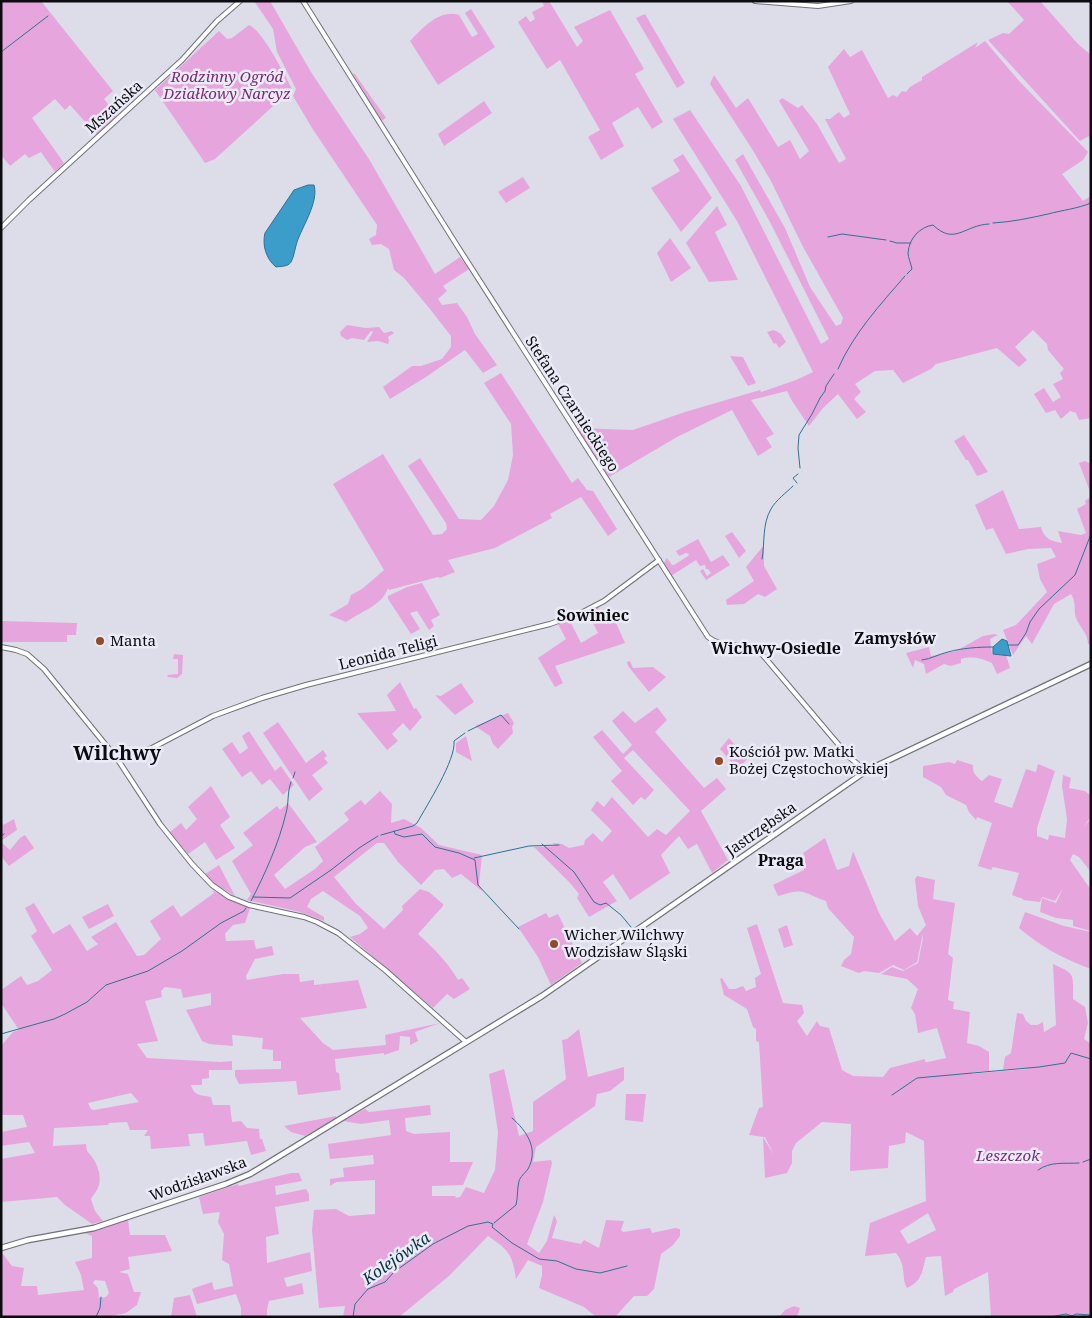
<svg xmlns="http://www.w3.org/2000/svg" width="1092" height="1318" viewBox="0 0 1092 1318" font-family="'Noto Serif',serif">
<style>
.green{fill:#e7a5de;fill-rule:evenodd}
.water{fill:#3d9dca;stroke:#2e7292}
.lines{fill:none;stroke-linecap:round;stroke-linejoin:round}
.stream{stroke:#2e7292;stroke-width:1}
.tertiary-casing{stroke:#6f707a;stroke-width:6}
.secondary-casing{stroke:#6f707a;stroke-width:7}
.tertiary{stroke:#fff;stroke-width:4}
.secondary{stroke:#fff;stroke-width:4.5}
.poi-dot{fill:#924a27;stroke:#eaebf6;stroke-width:2}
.labels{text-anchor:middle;stroke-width:5;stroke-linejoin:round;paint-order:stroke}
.park-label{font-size:15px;font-style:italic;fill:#792a72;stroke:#eaebf6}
.street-label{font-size:15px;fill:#0c0c10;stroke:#eaebf6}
.poi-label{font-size:15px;fill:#0c0c10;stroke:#eaebf6;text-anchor:start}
.neighbourhood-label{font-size:16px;font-weight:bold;fill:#0c0c10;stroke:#eaebf6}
.water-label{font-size:16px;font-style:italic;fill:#063144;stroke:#eaebf6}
.district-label{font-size:20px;font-weight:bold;fill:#0c0c10;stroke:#eaebf6}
</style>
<rect width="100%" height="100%" fill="#dcdde9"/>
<path class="green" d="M1,1H41L113,91L104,99L118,117L97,135L70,105L65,110L55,99L32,118L64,163L55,172L41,152L29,158L25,154L10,166L1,155Z
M254,1H270L311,72L369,159L435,274L460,257L469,269L443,286L447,291L438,299L442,305L457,303L467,317L475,334L497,365L483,373L465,350L426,377L390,399L383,387L412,366H421L442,359L451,347V336L430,309L404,278L394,270L389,249L381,244L372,245L369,239L376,235L377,225L312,128L293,96L296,89L277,52L273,29Z
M542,1H549L577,47L583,41L574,27L610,10L644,69L635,74L663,122L652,129L638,107L612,123L624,146L601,160L588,137L600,130L560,60L547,69L518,22L526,16L530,22L535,19L532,12L544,6Z
M1007,1H1040L1078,44L1091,55V135L1080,141L988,40L1003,33L1009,34L1024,20Z
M471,9L495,47L438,85L410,41C423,28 439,9 459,15L472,37L478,34L465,13Z
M645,14L685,83L677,88L636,18Z
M249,25C262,30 285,75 292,89L215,159L205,163L155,90L219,31L227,39L232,38Z
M985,41L1020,82L1088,152L1083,160L1062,174L1083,201L1091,196V418L1079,420L1076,413L1070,411L1061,419L1055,410L1046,413L1034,394L1044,388L1053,402L1061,397L1053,384L1063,379L1060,373L1064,369L1048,350L1047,344L1033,330L1015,347L1027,360L1019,367L997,348L936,364L931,369L903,383L893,370L875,371L855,384L861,392L854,399L866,412L857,419L838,394L823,408L809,426L792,401L787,391L751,400L774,434L766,438L772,447L758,456L732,410L677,437L609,477L577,428L633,430L685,412L760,390L761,392L796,380L813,372L737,221L673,119L690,110L741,186L821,344L829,339L770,222L735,160L743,154L785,228L810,287L836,326L841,324L843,318L802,245L771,181L752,149L710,84L714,75L736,108L748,98L778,147L790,140L800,159L809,151L779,101L782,98L798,108L802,105L817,124L839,163L846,159L825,119H830L839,112L844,118L850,114L828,67L844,49L850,57L862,50L888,98L893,95L897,97L902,91L906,92L910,87L922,80V77L978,42L975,48Z
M354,73L386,118L381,121L353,74Z
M484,101L492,113L444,146L438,134Z
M683,154L712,198L681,232L651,188L680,171L673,160Z
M523,177L530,188L506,203L498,192Z
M717,206L727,225L715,232L738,280L709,282L686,243Z
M670,238L691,268L671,282L657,253Z
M347,325L366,328L379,327L384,333L392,331L394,333L388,337L389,341L388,344L378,341L367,342L373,332L371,331L364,340L352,338L347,340L341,336L340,332Z
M774,330L781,334L786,342L779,348L776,343L774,344L767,332Z
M730,356L743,357L756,383L748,386Z
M501,373L572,483L578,478L587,490L593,491L617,529L608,536L581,497L550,514L552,518L495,548L448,560L455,572L440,578L438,577L389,590L388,588C382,606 360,612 346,622L329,615L348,604L351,595L362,589L384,570L333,484L383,454L433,535L442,534L447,529L446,523L408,466L420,458L459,519L481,520L494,506L508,480L513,455L511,424L484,383Z
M964,435L988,472L977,476L968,460H966L954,441Z
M1085,461L1091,464V494L1079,463Z
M1003,490L1019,529L1041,527C1044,539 1051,541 1062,543L1058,531L1081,535L1086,533L1077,509L1086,504L1085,501L1091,497V643L1088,644C1088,633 1080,628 1076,618C1073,608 1077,604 1071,594L1054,604L1032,644L1026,636L1013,655L1003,630L1016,625L1047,592L1040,579L1037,564L1056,557L1051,548L1028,549L1006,554L993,528L986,530L975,505Z
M732,532L746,551L739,558L725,536Z
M698,539L711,562L723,555L730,565L706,580L700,571L703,569L707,576L711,573L708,569H706L705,565L700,566L696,560L671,576L663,564L667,558L672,565H674L688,556L689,554L686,553L679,556L676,551Z
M764,545V566L777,589L765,597L758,594L744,604L727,605L726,600L754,581L746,567Z
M422,583L440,615L431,620L434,626L429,630L417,611L410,613L420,629L411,634L388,599V596L407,587Z
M598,607L605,621L613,616L625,643L555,666L563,683L555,687L538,658L566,639L558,624L570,621L581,643L598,633L588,613Z
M1,621L77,623L76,635H67V642H1Z
M994,634L998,635L990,639L992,654L1006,655L1010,668L997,674L992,663C981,658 972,656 961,659V663L951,666L944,664L926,674L924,664L915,660L913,668L906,653L929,647L931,656L956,651L983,636Z
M174,654L183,655L182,674L177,678L168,677L167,675L178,674V659H173Z
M630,661L633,668L653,667L666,677L649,692L628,666L627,662Z
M400,682L414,709L416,708L422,717L410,731L403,723L392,734L398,741L387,750L357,713L396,711L387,695Z
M461,683L474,702L455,715L435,695L441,696Z
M657,707L667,720L655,732L704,788L717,778L726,789L701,811L728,860L712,873L697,844L688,849L679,836L661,855L670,873L630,900L613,874L603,882L617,901L589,917L577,898L579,894L570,883L534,847L555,846L553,843L562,844L569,848L584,845L585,840L593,833L602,842L612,831L591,810L597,801L604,807L612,797L648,837L657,829L666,835L690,811L633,750L624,758L654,790L645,800L641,797L633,805L611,781L622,771L593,737L602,730L623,754L632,745L612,721L623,711L635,723Z
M508,713L514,723L512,727L513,733L498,749L493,744L490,736L475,726Z
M278,722L306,763L323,750L327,756L324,758L328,763L312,775L323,789L309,801L263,733Z
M249,731L275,771L281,766L294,785L283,795L270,779L262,785L251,771L242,777L222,749L232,742L240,754L248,748L242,736Z
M466,736L472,761L456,752V743Z
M729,738L747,759L738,770L720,749Z
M957,760L973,765C972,772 976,777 982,781L989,775L1002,779L994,802L1012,808L1026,769L1036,772L1038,764L1055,771L1037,828V836L1048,840L1049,835L1065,838L1067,819L1062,786L1063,775L1071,778L1069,788L1085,791L1091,796V817L1083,827L1091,819V872L1079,857L1073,854L1070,860L1091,890V931L1073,926V920L1056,918L1040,912L1042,898L1056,903L1063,888L1055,901L1042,897L1040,902L1023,900V899L1012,895L1019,873L993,867L991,870L978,866L992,823L977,817L976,820L969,812L966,805L946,795L941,787L923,777V766L949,762L955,764Z
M211,786L230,817L220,825L235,848L216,860L205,842L188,854L170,832L181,823L186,830L197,819L188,807Z
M380,791L392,804L391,823L404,819L421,828L439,845L482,855L479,884L482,891L461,874L452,878L444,869L435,870L421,885L398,862L384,843H377L334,877L356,904L384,929L403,910L402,906L420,889L429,892L443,904V906L418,934C433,948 448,962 458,980L462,978L470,989L454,999L447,994L433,1008L350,937L360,934L368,928L360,916L323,891L311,899L307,907L324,917V921L300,912L247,900L251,894L232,861L253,845L243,833L277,806L280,810L288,803L317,842L305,847L274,875L285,889L315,869L323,861L315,847L349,820L344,813L361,800L365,805Z
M1,816L3,825L14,819L17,830L1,841Z
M25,835L34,848L9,866L1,856V842L10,850L20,838Z
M825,838L837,870L849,866L853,851L880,915L895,941L910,928L917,936L926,925L918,906L915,879L917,876L935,880L933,899L955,903L948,954L953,958L948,1000L954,1002L953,1009L970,1012L967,1043L979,1046L989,1052V1071L974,1072L971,1074L1027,1069V1068L1003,1070L1005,1057L1011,1053L1017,1013L1023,1014L1026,1021L1031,1025H1037L1043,1022L1044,1032L1056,1025L1053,964C1076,974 1073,974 1073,999L1085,1007L1088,1023L1084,1039L1091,1044V1317H991L988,1272L954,1289L953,1292L945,1296L941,1256L926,1257C922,1272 922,1281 907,1288C901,1279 907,1266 896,1253L865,1256L870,1223L926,1201L924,1141L906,1132L905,1143L889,1146L888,1168L850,1171L851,1124L822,1122L796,1143L792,1151V1163L787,1173L765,1178L763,1137L774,1155L765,1137L749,1135L759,1108L763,1107L759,1042L756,1041V1029L753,1027L747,1009L724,995L720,979L722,978L729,989H735L743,986L746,991L756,987L755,978L761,974L747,928L757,924L783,1003L802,1005L804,1013L797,1021L807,1036L817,1021L820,1026L829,1028L842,1070L853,1076L883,1077L890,1068L925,1059V1062H928L946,1058L937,1028L918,1033L915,1014L911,1008L918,989L907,979L881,974L892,967L903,971L918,963L923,938L921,934L922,938L917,962L904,970L893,965L879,973L864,971L859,973L841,966L844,960L851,954L854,937L828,908L826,901C818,899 811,894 803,892C795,890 785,894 778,896L773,885L804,870L805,857L803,853ZM928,1213L936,1230L908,1244L900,1231Z
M219,865L235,896L213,883L205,874Z
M212,890L228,899L250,908L245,923L233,925L225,934L226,941L254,940L256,949L272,946L274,955L255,959L246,976L247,980L283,974H299L300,982L314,980V985L358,980L367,1008L300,1018L323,1043L333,1050L386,1045L385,1035L440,1023L415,1032L418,1041L410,1045V1037L400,1036L399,1050L384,1055V1053L335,1059L336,1072L339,1073L341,1090L298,1095L296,1081L239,1084L235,1076V1070L281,1069V1061H273V1050L262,1049L263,1038L232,1035L233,1046L209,1044L202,1041L186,1010L211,1005V993L183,998L181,989L165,987L161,991L162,997L145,1001L158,1041L137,1044L147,1058L220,1062L232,1061V1070H209V1078L202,1079V1085H191C194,1096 201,1095 211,1097L213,1105H230L232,1122L241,1121L247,1128L259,1129L260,1139H262L266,1151L251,1155L247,1141L205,1146L203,1133L188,1134L190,1146L151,1149L150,1136H144L148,1130H130L127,1122L109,1123L108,1125L54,1128L53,1146L86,1144L87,1151C95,1159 102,1172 99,1185C98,1190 93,1195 91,1199L95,1211L103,1221L92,1224L65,1205L57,1197L1,1202V1159L35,1153L29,1142L1,1146V1132L27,1127L23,1115H1V1046L13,1032L19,1030L1,1003V990L21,976L27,985L38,981L52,970L31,936L37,931L25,908L34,903L53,934L70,924L87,951L98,944L91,937L116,922L137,956L144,955L161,939L150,921L173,905L181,917L214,893ZM131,1093L139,1102L94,1110L91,1109L88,1103Z
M108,904L114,916L89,929L82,917Z
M1025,912L1064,926L1091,932V969C1064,959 1041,947 1019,928Z
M546,913L549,918L558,914L582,963L551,985L538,957L518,927Z
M787,925L793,945L784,948L778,929Z
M579,1029L588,1077L624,1067V1080L610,1091L597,1094L595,1106L536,1147L533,1162L551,1160L552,1163L543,1202L527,1244L539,1253L547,1241L554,1215L557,1221L552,1238L581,1244L584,1240L599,1248L606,1220L624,1221L621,1230L623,1232L650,1228L652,1233L675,1228L680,1229V1236L673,1245L661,1254L654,1289L647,1296H634L615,1317H596L584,1307L539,1288L542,1275V1266L528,1260L516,1279C512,1254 509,1250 488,1236L449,1276L399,1317H343L345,1306L319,1308L312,1230L314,1210L336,1209L349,1216L375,1214V1180L336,1182L330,1186V1179L344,1177L343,1168L374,1164L373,1155L330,1159L328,1144L391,1135L389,1120L361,1124L343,1121L365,1109L369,1112L430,1105L431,1115L405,1118L406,1131L414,1134L450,1132V1162H473L463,1185L432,1186V1196H456L455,1198L460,1197L466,1187L484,1193L495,1170L498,1132L489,1074L504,1069L519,1136L533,1131V1102L566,1079L562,1040L567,1039Z
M626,1094H646L643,1122L625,1120Z
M336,1116V1118L305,1136L291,1132L284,1126Z
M291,1173H299L302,1181L275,1186L276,1195L306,1189L309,1194V1201L275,1207L279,1234L266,1237L267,1263L310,1252L312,1271L284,1278L287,1287L302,1283L304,1294L269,1301L267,1310V1317H241V1308L236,1294L197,1304L192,1289L194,1288L212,1282L214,1290L233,1286L229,1264L222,1260L224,1234L218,1222L220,1212L203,1214L199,1197L238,1184L239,1186Z
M128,1220L130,1235H165L172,1251L128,1257L130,1269L119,1272L128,1274L134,1292H141L137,1305L126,1313L105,1317H1V1255L3,1254L12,1266L24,1268L21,1286H37L38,1295L84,1290L81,1275L75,1262L92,1258V1236L85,1233ZM95,1280L105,1281L109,1293L106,1297L99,1298L98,1288L93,1283Z
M190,1295L197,1317H171L174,1298Z
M794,1306L800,1308L797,1317H779L785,1310Z"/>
<path class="water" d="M308,185H314C319,202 302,227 297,242C295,248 294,257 291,262C288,267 281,266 276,267C266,259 262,245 265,233L294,190Z
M1002,639L1007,641L1011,656L993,654V647Z"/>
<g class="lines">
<path class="stream" d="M1,52L48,16
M993,223C1012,222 1030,218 1048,214C1063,210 1076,209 1091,203
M828,237L842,234L886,240
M890,241L897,243H911
M907,274L912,269C911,264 908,257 908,253C909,238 920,227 933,225C955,246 964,225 989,224
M838,369C853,334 880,305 905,276
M800,468L798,448L799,435L812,414L820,398L825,391L826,386L834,374
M797,483L793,478L798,474
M762,559C765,543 762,524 771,509C776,500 786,493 793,486
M1008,645H1018L1026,633L1030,622L1039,609L1075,575L1091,534
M922,660C931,659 939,654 948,652C962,648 979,647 993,647
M468,731L501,715L509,724
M293,778L295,772
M394,831L395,834L404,837L422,834L435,847L459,853L475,860L478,885L519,929
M381,835L413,826L417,823C427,805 456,760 454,741L465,733
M1,836L4,834
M542,844L574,872L594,902L600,905L606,903L621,915L631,927
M474,858L529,846L559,845
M253,897L290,898L331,870L359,848L378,836
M251,901C265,874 279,843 286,813C289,803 287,793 291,782
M1,1034L54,1019L65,1014L87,1002L106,985L148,971L182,951L221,923L244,911L246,908
M892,1095L917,1078L1039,1067L1065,1063L1071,1053L1091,1059
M1083,1162L1091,1159
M1038,1170C1051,1161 1064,1164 1079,1163
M494,1223L516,1205C518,1197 517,1189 519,1181C520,1177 525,1173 528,1169C539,1149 527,1131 512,1118
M96,1317L100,1308L101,1297
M353,1317L355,1304L368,1289L385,1282L394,1272L433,1244L468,1226L488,1222L493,1224L492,1227L512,1243L539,1259L557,1261L576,1269L600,1273L627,1266
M1050,1317L1066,1314L1072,1316L1076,1314L1091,1315"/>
<g class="tertiary-casing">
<path id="tertiary" d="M303,1L458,247L708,637C724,650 745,641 761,653L849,757L866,771
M755,1L818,6L851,1
M1,228L29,200L182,60L217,21L240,1
M1,647L16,650L27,654L44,669L118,760L160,824L192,864L212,885L229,897L249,905L304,917L317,922L338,933L385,970L466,1042
M118,760L152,748L213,716L262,698L306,685L550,624L583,612L604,601L659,560"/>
</g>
<g class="secondary-casing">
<path id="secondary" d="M1,1248L28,1240L94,1228L226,1184L250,1174L542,996L866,771L1091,664"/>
</g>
<use href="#tertiary" class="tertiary"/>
<use href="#secondary" class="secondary"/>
</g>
<g class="poi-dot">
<circle cx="100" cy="641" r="5"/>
<circle cx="719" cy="761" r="5"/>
<circle cx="554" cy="944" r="5"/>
</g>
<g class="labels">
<g class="park-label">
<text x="227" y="82">Rodzinny Ogród<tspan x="227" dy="17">Działkowy Narcyz</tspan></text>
<text x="1008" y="1161">Leszczok</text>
</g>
<g class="street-label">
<text transform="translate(114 107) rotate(-42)" y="5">Mszańska</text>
<text transform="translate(572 404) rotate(57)" y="5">Stefana Czarnieckiego</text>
<text transform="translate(388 653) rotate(-14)" y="5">Leonida Teligi</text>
<text transform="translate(761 829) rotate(-35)" y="5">Jastrzębska</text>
<text transform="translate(198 1179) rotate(-20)" y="5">Wodzisławska</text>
</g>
<g class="poi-label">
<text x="110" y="646">Manta</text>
<text x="729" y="757">Kościół pw. Matki<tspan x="729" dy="17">Bożej Częstochowskiej</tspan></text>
<text x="564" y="940">Wicher Wilchwy<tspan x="564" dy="17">Wodzisław Śląski</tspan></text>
</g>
<g class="neighbourhood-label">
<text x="593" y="621">Sowiniec</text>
<text x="895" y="644">Zamysłów</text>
<text x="776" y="654">Wichwy-Osiedle</text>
<text x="781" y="866">Praga</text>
</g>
<g class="water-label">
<text transform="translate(396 1258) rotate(-35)" y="6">Kolejówka</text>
</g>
<g class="district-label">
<text x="117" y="760">Wilchwy</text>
</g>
</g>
<rect width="1092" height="1318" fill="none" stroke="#0c0c10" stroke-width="5"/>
</svg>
